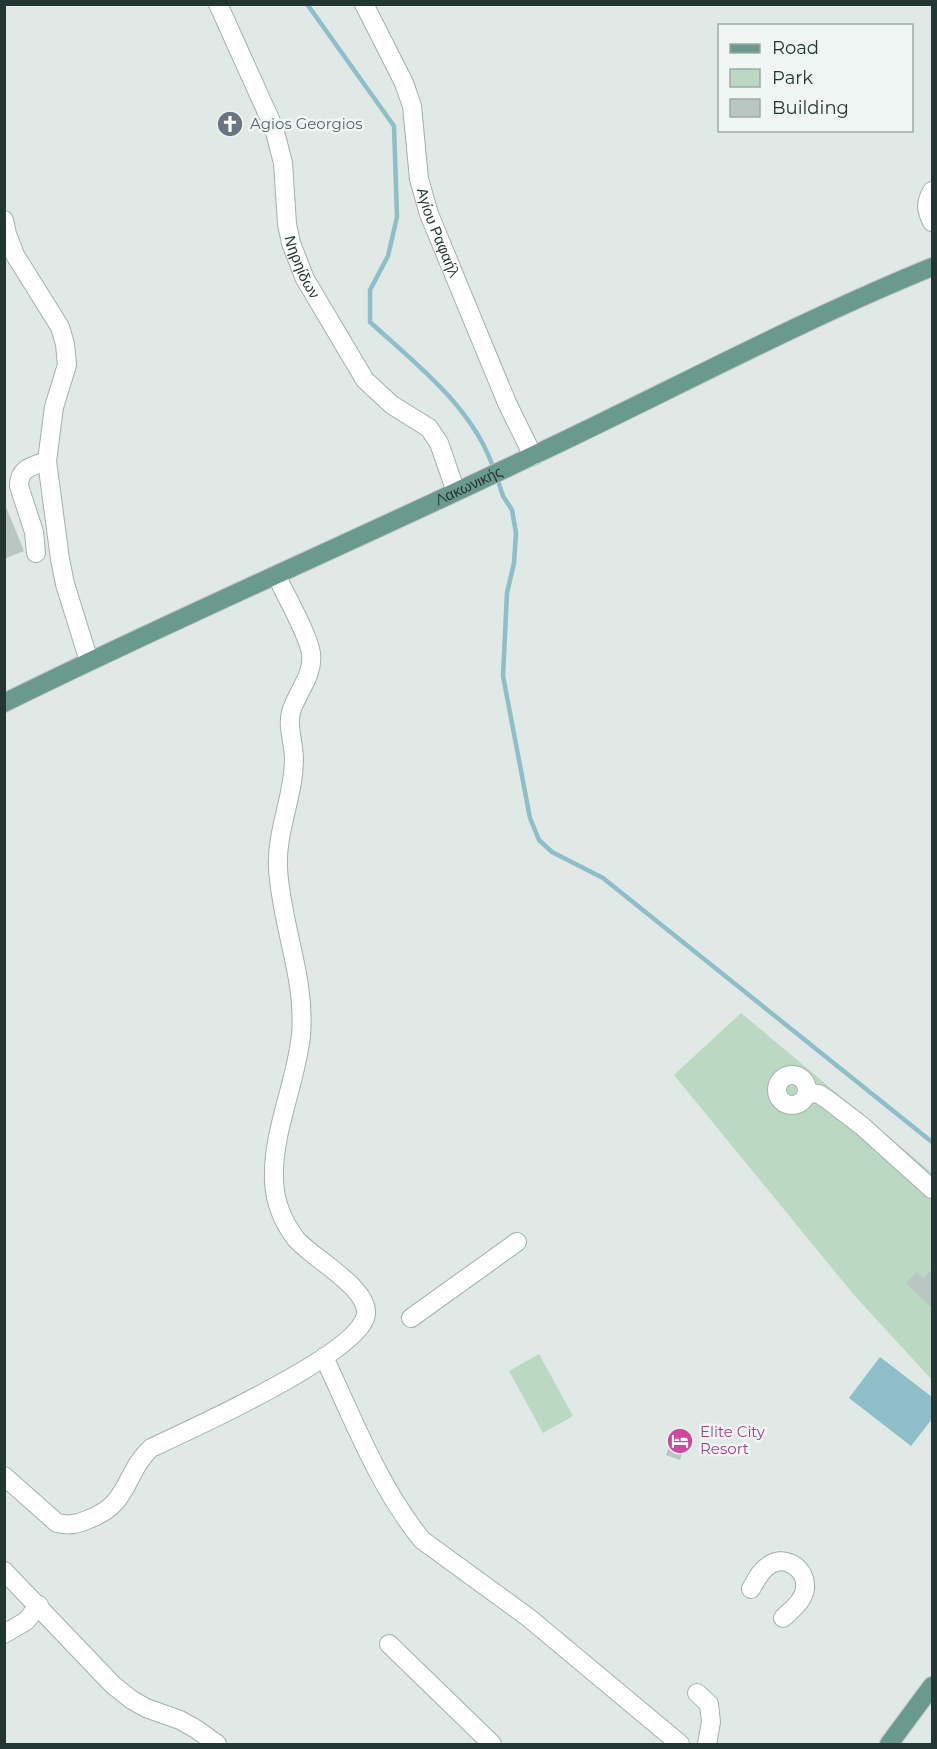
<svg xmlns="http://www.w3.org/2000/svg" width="937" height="1749" viewBox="0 0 937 1749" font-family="Montserrat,sans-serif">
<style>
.green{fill:#bbd8c3}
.water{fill:#8ebec8}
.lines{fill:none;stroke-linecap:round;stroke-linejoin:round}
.stream{stroke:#8ebec8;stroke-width:4.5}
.building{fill:#b9c6c1}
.minor-casing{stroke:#a4b0ac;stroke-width:20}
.major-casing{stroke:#bdc3c2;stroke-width:20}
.minor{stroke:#fff;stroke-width:18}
.major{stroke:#6a998e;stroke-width:18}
.labels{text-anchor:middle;stroke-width:5;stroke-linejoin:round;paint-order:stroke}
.worship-label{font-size:15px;fill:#5b616d;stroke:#f0f6f3;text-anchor:start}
.street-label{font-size:15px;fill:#233732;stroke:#f0f6f3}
.hotel-label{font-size:15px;fill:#b23c85;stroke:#f0f6f3;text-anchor:start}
</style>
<rect width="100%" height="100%" fill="#e0e9e5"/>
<path class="green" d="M741,1013L932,1173V1380L854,1295L674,1075Z
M539,1354L573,1416L543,1433L509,1371Z"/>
<path class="water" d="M880,1357L932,1397V1419L911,1446L849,1398Z"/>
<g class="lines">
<path class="stream" d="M307,4L394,126L397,217L388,256L370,290V322C417,365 474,408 494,470
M497,478L503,496L512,510L516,533L514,563L507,593L503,676L530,818L539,840L552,852L603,878L932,1142"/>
</g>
<path class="building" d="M4,502L24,551L4,559Z
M933,1268V1309L906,1283L917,1272L923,1278Z
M674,1433L688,1437L680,1460L666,1455Z"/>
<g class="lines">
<g class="minor-casing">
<g id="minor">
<path id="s1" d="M218,4L274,128L283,163L287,224L291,243L305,279L365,380L392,405L429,428L439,443L456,492"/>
<path id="s2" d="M364,4L404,83L412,106L419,179L429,214L507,403L533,456"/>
<path d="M932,191C925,203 926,210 932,222"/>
<path d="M4,220L7,234L15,255L60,327L65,344L67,365L54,407L47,461L60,559L65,584L89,661"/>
<path d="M36,553L34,532L19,486C19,468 32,466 47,461"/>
<circle cx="792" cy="1090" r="15"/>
<path d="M807,1093L819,1094L828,1100L862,1126L932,1189"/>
<path d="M411,1318L517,1242"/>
<path d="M324,1357C353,1419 379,1487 422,1540L529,1618L680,1744"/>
<path d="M4,1476L57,1523C69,1526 78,1524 89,1519C130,1504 124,1473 151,1448C192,1429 352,1356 365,1318C375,1291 313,1259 296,1239C283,1222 275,1202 274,1181C272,1131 296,1084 301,1035C306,978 281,925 278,868C276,831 294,796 294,759C294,743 287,727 291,712C297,692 314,675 311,653C307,632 286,596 276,575"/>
<path d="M4,1571L113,1685L132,1700L146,1708L180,1720L196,1729L217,1744"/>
<path d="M751,1589C756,1580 761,1569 771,1564C787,1555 807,1570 805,1588C804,1601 791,1610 783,1618"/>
<path d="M4,1634L26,1621L39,1605"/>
<path d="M389,1644L492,1744"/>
<path d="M697,1693L709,1704L711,1722L707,1744"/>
</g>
</g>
<g class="major-casing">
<g id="major">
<path id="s3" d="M4,703C178,617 357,540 532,456C666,393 795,323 932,267"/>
<path d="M889,1744L932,1686"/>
</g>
</g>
<use href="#minor" class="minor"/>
<use href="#major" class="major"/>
</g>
<defs>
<g id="church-disc" transform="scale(1.35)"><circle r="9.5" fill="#6b7280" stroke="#f0f6f3"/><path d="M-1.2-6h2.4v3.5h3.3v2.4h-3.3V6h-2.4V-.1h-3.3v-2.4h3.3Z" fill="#fff"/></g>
<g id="hotel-disc" transform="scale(1.35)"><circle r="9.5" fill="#d1479c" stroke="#f0f6f3"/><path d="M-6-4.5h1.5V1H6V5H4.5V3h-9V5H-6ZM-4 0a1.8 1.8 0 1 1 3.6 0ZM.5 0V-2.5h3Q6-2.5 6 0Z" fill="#fff"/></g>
</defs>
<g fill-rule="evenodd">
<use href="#church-disc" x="230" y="124"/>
<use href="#hotel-disc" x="680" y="1441"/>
</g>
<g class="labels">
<g class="worship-label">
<text x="250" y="129">Agios Georgios</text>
</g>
<g class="street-label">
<text dy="5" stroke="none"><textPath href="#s2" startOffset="243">Αγίου Ραφαήλ</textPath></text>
<text dy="5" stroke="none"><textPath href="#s1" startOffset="279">Νηρηίδων</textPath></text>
<text dy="5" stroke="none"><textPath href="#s3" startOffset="513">Λακωνικής</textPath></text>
</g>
<g class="hotel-label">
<text x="700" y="1437">Elite City<tspan x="700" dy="17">Resort</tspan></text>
</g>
</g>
<rect width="937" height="1749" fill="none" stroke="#233732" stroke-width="12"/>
<rect x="718" y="24" width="195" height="108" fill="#f0f6f3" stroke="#9eaaa6" stroke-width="1.5"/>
<rect x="730" y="44" width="30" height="9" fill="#6a998e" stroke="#9eaaa6" stroke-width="1.5"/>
<text x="772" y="54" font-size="18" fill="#233732">Road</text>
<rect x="730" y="69" width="30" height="18" fill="#bbd8c3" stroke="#9eaaa6" stroke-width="1.5"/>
<text x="772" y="84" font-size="18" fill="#233732">Park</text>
<rect x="730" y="99" width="30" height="18" fill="#b9c6c1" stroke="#9eaaa6" stroke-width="1.5"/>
<text x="772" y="114" font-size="18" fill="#233732">Building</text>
</svg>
